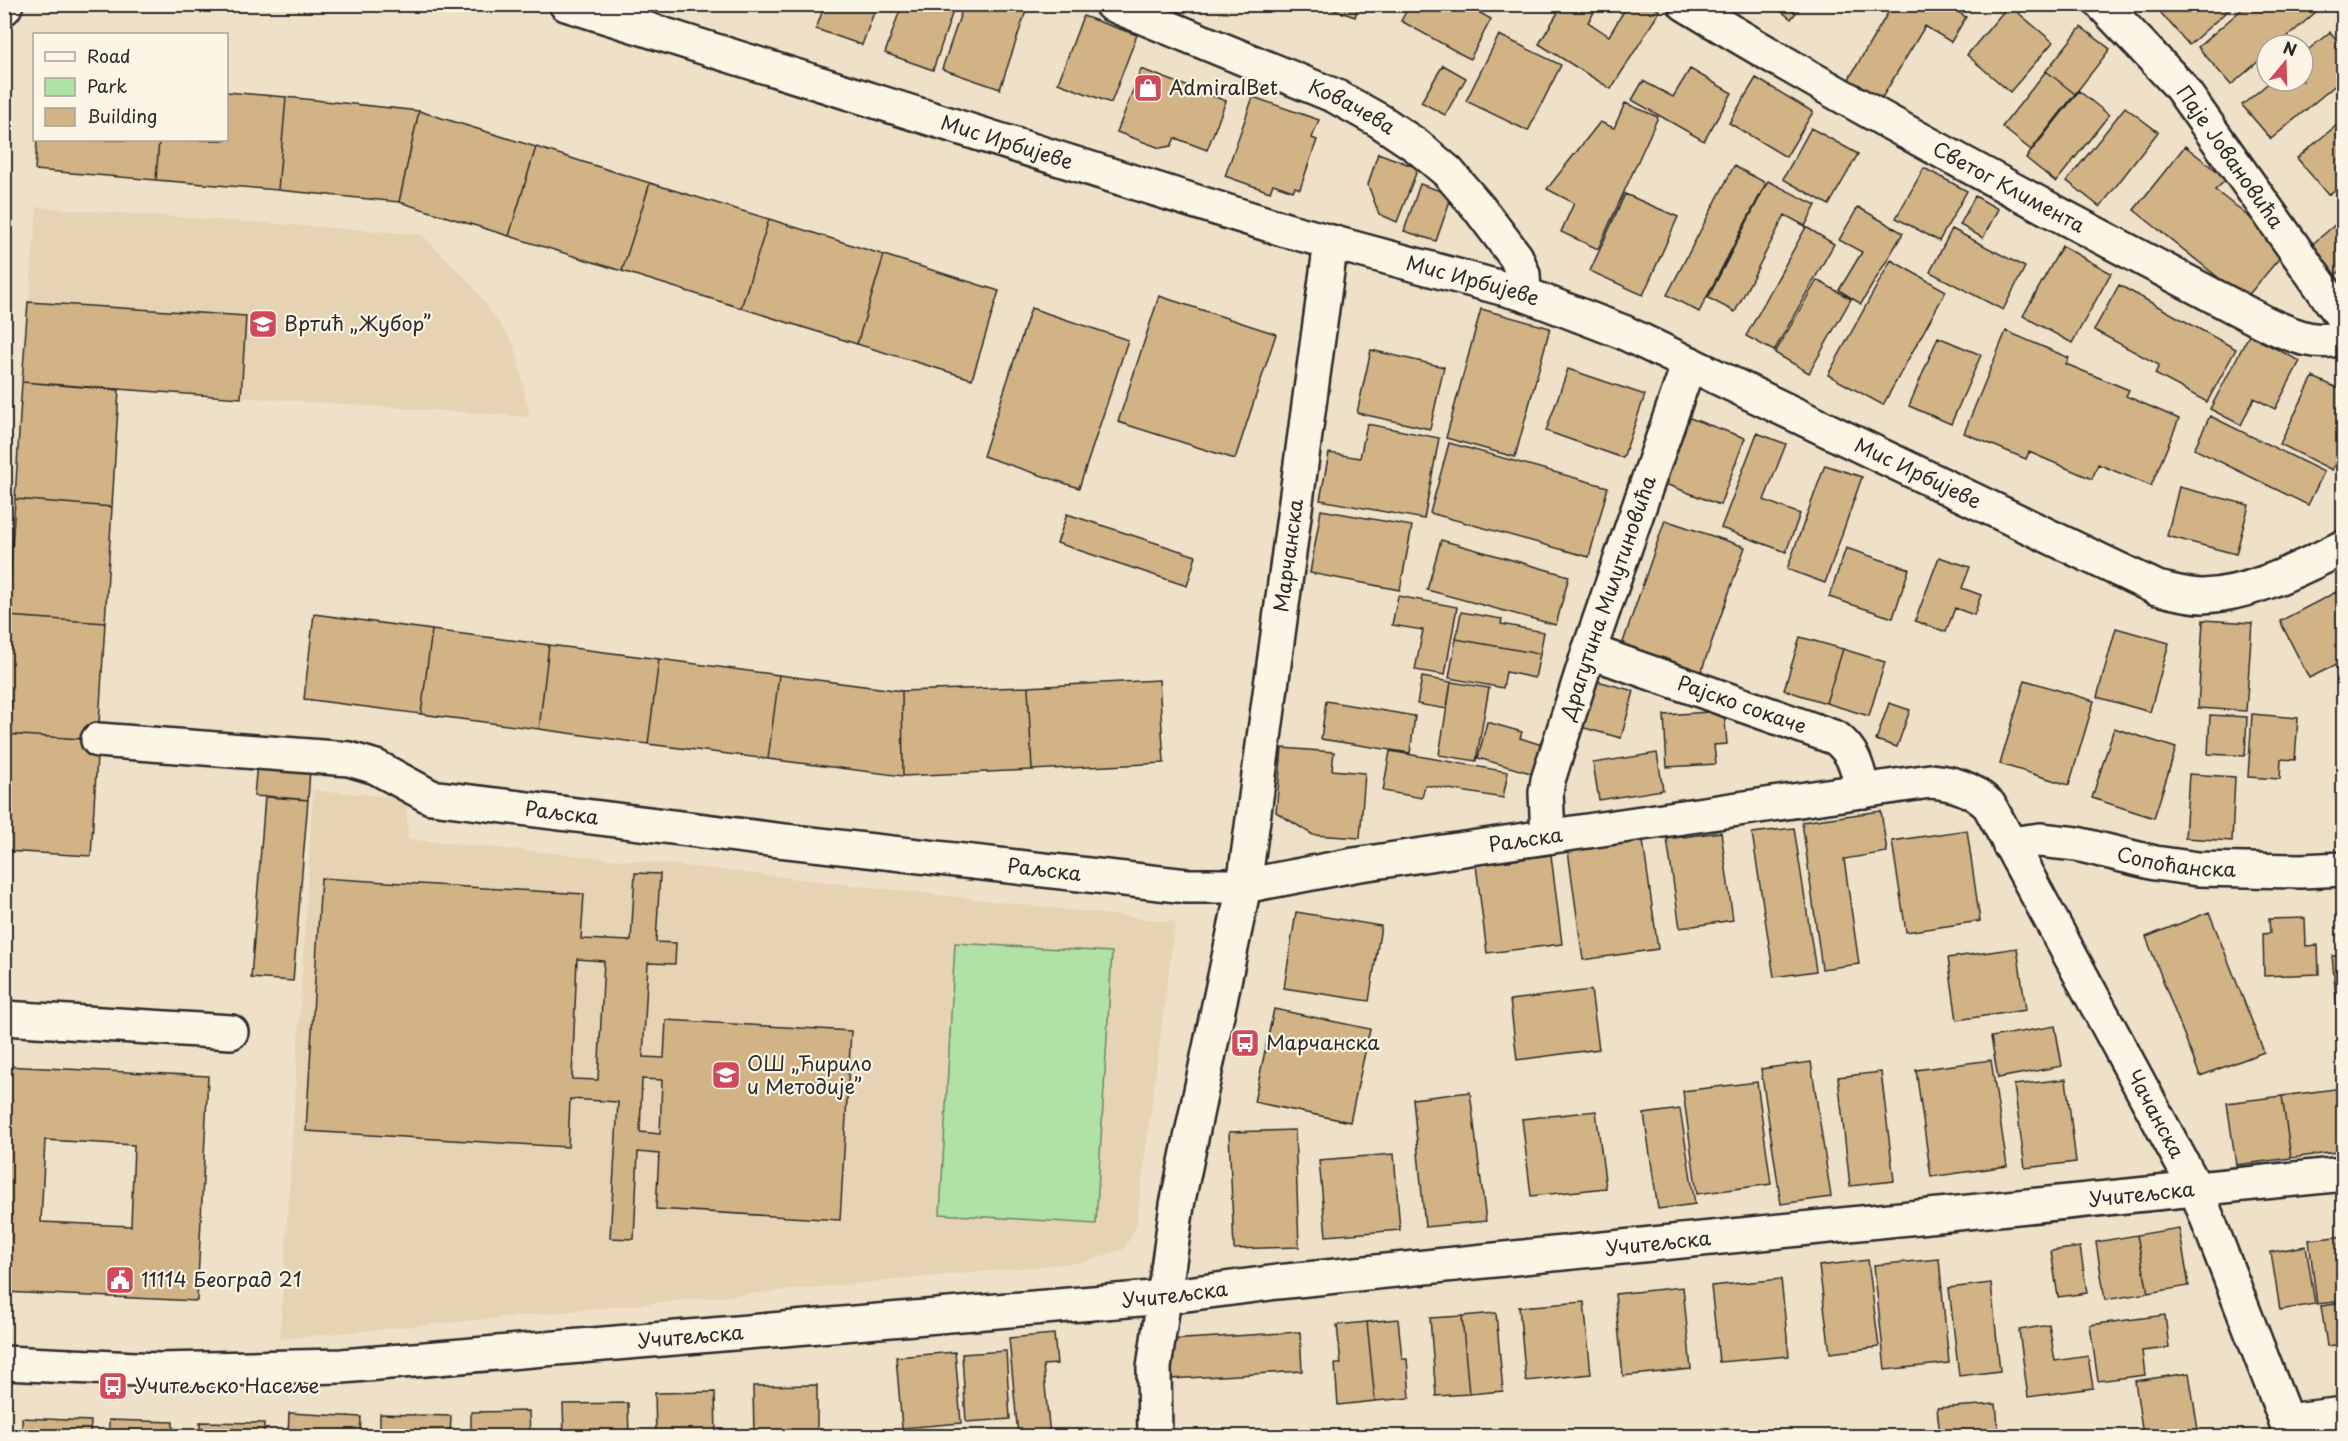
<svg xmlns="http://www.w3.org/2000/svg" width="2348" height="1441" viewBox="0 0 2348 1441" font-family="'Playpen Sans',sans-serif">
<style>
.built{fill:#e6d3b4}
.green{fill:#afe2a4;stroke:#6d8668;stroke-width:1.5}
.building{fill:#d2b386;stroke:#2b2b2b;stroke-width:1.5;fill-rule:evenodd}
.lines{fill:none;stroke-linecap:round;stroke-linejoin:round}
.minor-casing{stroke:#2b2b2b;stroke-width:38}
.minor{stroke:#fcf5e5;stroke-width:33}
.labels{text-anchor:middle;stroke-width:4.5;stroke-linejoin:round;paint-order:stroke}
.poi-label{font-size:20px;fill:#2b2b2b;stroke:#fcf5e5;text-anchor:start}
.street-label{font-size:20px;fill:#2b2b2b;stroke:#fcf5e5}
</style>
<rect width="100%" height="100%" fill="#efe1c8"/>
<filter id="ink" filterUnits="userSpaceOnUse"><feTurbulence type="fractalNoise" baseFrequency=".0167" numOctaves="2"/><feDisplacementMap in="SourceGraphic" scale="12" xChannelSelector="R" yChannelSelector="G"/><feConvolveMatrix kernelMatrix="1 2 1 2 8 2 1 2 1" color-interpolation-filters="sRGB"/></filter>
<g filter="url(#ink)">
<path class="built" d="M37,207L421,234L469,281L515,346L530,417L22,382Z
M313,790L406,798L408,839L705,868L1175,922L1136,1227L1124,1249L1085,1262L280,1339Z"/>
<path class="green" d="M955,943L1112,952L1096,1224L940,1214Z"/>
<path class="building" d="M825,4H877L862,45L816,29Z
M902,4H926L952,14L933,70L885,53Z
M964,4H1007L1026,11L1000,89L942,69Z
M1317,4H1359L1355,17Z
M1410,4H1464L1491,19L1470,59L1401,21Z
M1563,4L1598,6L1588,22L1609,36L1628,4H1649L1660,11L1611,89L1539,44Z
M1772,4H1803L1791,19Z
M1893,4H1945L1966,17L1951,42L1925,26L1880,101L1847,82Z
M2153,4H2235L2189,45Z
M2248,4H2325L2278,45H2267V54L2231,85L2198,47Z
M2009,5L2053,42L2010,92L1967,55Z
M1083,16L1137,35L1111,103L1058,83Z
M2081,27L2110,49L2075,94L2046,71Z
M2330,32L2344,48V78L2271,139L2242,105L2271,81H2303V54Z
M1499,35L1561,65L1528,131L1466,101Z
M1443,65L1466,78L1445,115L1421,102Z
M1141,69L1226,101L1207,150L1175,138L1171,146L1160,148L1117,132Z
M1690,69L1732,93L1704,141L1632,100L1643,81L1673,97Z
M2046,71L2075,94L2031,150L2002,127Z
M1756,78L1813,112L1786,157L1729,123Z
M2079,91L2109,115L2056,182L2026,158Z
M226,92L286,97L278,190L156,180L159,140H226Z
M286,97L419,111L399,202L278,190Z
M1253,97L1319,120L1312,138L1317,140L1300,189L1295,187L1293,191L1273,184L1270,192L1225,176Z
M1625,103L1658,117L1598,249L1561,232L1574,203L1547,189L1600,122L1614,128Z
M2125,107L2158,132L2100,207L2067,181Z
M419,111L536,147L509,236L399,202Z
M2344,119V183L2328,195L2297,158Z
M1811,128L1858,154L1829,205L1783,179Z
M37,140H159L156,180L35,170Z
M2185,146L2227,179L2215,190L2274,237L2283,254L2245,299L2134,210Z
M536,147L650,183L622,271L509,236Z
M1378,153L1418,168L1397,222L1379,214L1368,185Z
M1734,166L1766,183L1699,312L1667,295Z
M1924,168L1967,191L1939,241L1896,218Z
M1768,181L1816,205L1805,226L1785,215L1735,312L1708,298Z
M650,183L769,219L741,308L622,271Z
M1420,184L1452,195L1436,241L1404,231Z
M1625,194L1678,217L1643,295L1590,271Z
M1975,196L1998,209L1983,238L1960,225Z
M1858,207L1903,233L1861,304L1839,290L1862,252L1839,240Z
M2343,218L2344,268L2334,276L2310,246Z
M769,219L884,255L857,344L741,308Z
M1806,227L1834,244L1774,351L1746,336Z
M1952,229L2025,267L2003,310L1930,272Z
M2062,246L2111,273L2072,343L2023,316Z
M884,255L999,291L972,379L857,344Z
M1891,260L1946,291L1883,405L1828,375Z
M1817,280L1851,299L1809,373L1775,353Z
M2119,285L2236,349L2207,402L2155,374L2159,365L2094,330Z
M1159,296L1276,334L1235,459L1118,422Z
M28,302L246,316L241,398L22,382Z
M1031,308L1128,340L1079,488L983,456Z
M1481,309L1550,328L1515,457L1446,438Z
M2006,331L2069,358L2066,364L2129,390L2126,396L2179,419L2151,486L2098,464L2092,479L2029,452L2026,459L1964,433Z
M2249,335L2300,361L2275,409L2254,398L2241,425L2210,409Z
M1938,337L1981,355L1951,424L1909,406Z
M1371,350L1444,367L1430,429L1357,413Z
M1568,369L1645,395L1623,458L1546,431Z
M2313,377L2344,391V447L2332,470L2280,444Z
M22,382L119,390L112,507L15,499Z
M2210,416L2324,472L2308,505L2194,449Z
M1687,417L1745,438L1720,505L1663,483Z
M1367,424L1439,438L1424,519L1320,500L1329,453L1360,458Z
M1757,433L1786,444L1764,500L1800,514L1786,552L1721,528Z
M1449,443L1608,487L1589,557L1430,513Z
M1825,465L1862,477L1825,583L1787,569Z
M2179,487L2249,505L2236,554L2167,536Z
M15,499L112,507L105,623L8,616Z
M1321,510L1412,526L1400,590L1310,573Z
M1067,514L1196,556L1187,586L1057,543Z
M1665,520L1745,547L1699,678L1620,651Z
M1441,540L1569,576L1556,625L1427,590Z
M1846,548L1909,569L1893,618L1829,597Z
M1939,557L1970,567L1962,588L1981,595L1974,615L1955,608L1946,632L1915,621Z
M2344,588V606L2336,592Z
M2336,592L2344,606V661L2309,678L2280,621Z
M1398,596L1457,607L1445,675L1415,670L1423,630L1392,625Z
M1461,612L1502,619L1501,624L1544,632L1540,654L1456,639Z
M314,614L432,630L421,714L304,699Z
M8,616L105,623L98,740L4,734V678Z
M2203,620L2252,623L2246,711L2198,708Z
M2116,628L2169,643L2150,712L2097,697Z
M432,630L549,645L539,729L421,714Z
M1800,637L1843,649L1826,703L1784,690Z
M1456,639L1540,654L1535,678L1506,672L1503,688L1449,678Z
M549,645L659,659L648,744L539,729Z
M1843,649L1885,662L1869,716L1826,703Z
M659,659L779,675L768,759L648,744Z
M779,675L902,691L903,776L768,759Z
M1422,677L1451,682L1447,709L1417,704Z
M1590,679L1634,691L1621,738L1577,726Z
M1159,680L1164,763L1032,770L1028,687Z
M2025,680L2094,701L2069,785L2000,764Z
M1451,682L1489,688L1476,761L1439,755Z
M1028,687L1032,770L903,776L902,691Z
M1326,701L1415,716L1410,753L1321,739Z
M1889,703L1910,710L1897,747L1876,740Z
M1724,711L1727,744L1714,745L1716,764L1667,767L1664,715Z
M2252,714L2298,718L2295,760L2281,759L2280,779L2248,777Z
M2210,715L2247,717L2245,756L2208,754Z
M1487,722L1522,732L1520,738L1542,745L1534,774L1478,758Z
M2114,728L2176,748L2154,818L2092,798Z
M4,734L98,740L91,856L4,851Z
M1282,748L1334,752L1332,770L1365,773L1360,838L1313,835L1276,812Z
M1390,751L1508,772L1503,798L1425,785L1422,798L1383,791Z
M1657,753L1663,790L1599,800L1593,763Z
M257,763L310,768L308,800L254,796Z
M2189,774L2235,777L2232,841L2185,838Z
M265,796L308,800L293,981L251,978Z
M1881,811L1887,852L1844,859L1859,964L1822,969L1802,822Z
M1794,828L1816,971L1774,977L1752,833Z
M1967,830L1980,921L1906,932L1892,841Z
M1721,832L1733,920L1680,928L1667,839Z
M1643,841L1658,949L1583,960L1568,851Z
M1551,855L1562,944L1487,953L1476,865Z
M635,873L660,874L656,942L676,943L675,964L648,963L643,1057L664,1058L666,1020L851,1031L840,1220L656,1209L659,1154L638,1152L634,1239L610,1238L618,1102L570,1099L568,1147L306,1131L321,878L584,894L581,939L631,941ZM577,959L604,961L598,1080L572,1079ZM642,1079L662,1080L660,1134L640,1132Z
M1296,912L1381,926L1369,1001L1284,988Z
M2209,912L2264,1052L2200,1076L2146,937Z
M2305,918L2306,946L2318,945L2319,974L2264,976L2263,934L2270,933L2269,919Z
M2017,948L2026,1010L1957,1020L1948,958Z
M2344,955V1008L2337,1009L2332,956Z
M1591,990L1599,1049L1517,1060L1510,1000Z
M1274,1009L1370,1029L1350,1122L1254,1102Z
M2055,1026L2062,1066L1998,1078L1991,1037Z
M1991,1060L2007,1166L1931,1177L1916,1070Z
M1811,1062L1831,1197L1781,1204L1761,1069Z
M4,1066L208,1076L197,1301L4,1292ZM45,1140L134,1145L131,1226L41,1222Z
M1881,1072L1894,1181L1850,1186L1838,1077Z
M2066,1079L2076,1162L2025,1168L2014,1085Z
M1757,1082L1771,1184L1697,1194L1683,1091Z
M2342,1088L2344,1151L2291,1158L2282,1096Z
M1470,1092L1486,1221L1425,1227L1413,1099Z
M2282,1096L2291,1158L2236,1165L2227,1103Z
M1680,1109L1695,1204L1658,1209L1644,1114Z
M1596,1111L1606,1188L1531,1196L1522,1119Z
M1295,1130L1299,1247L1234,1249L1229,1132Z
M1394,1154L1400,1230L1326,1236L1319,1160Z
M2179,1228L2189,1286L2148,1293L2137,1235Z
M2137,1235L2148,1293L2105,1300L2096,1242Z
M2344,1236V1301L2317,1304L2309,1240Z
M2306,1246L2315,1304L2280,1310L2271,1252Z
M2080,1247L2087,1293L2058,1297L2051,1251Z
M1939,1259L1949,1363L1885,1370L1874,1265Z
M1868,1260L1879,1347L1830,1353L1819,1266Z
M1781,1279L1789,1356L1719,1362L1711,1286Z
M1991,1283L2000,1371L1959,1376L1949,1288Z
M1683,1287L1691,1369L1623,1376L1615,1294Z
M1584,1302L1591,1374L1526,1381L1519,1307Z
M2344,1303V1344L2327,1346L2321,1306Z
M1496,1313L1503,1391L1469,1394L1462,1316Z
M2165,1315L2169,1348L2142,1351L2145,1375L2098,1381L2090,1325Z
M1462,1316L1469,1394L1436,1396L1430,1318Z
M1398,1319L1402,1359H1407L1410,1398L1375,1401L1367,1322Z
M1367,1322L1375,1401L1338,1405L1335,1364H1341L1337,1325Z
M2049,1325L2055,1361L2088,1356L2093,1388L2028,1397L2019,1330Z
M1300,1332L1302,1371L1171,1379L1168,1340Z
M1054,1334L1057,1364L1043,1365L1050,1436H1018L1009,1338Z
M1006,1351L1010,1419L966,1422L962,1354Z
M955,1352L961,1423L902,1428L896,1357Z
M2189,1373L2199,1436H2143L2135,1381Z
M817,1385V1436H754L753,1386Z
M715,1392L716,1436H656L655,1393Z
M628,1403L629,1436H564L563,1404Z
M1996,1404L1999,1436H1940L1937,1408Z
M529,1411L530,1436H471V1412Z
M289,1413L361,1417L360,1436H288Z
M380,1414L451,1416L450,1436H380Z
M22,1418L91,1421L90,1436H22Z
M109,1420L173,1422V1436H109Z
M200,1422L264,1423V1436H200Z"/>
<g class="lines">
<g class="minor-casing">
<g id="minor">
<path id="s1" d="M566,4L1286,230L1524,294L1623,332L2157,588C2171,591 2188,596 2203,596C2253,594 2300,568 2344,547"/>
<path id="s2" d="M1111,4L1335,96L1380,121L1417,146L1448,172L1478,207L1516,257L1523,274L1524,294"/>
<path id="s3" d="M1685,4C1874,119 2071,221 2267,324C2290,334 2319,348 2344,336"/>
<path id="s4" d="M2102,4L2179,85L2344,319"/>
<path d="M4,8L6,4"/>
<path id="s5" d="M1589,651L1836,738C1855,753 1857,768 1863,791"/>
<path id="s6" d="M98,740L349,759L376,767L431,797L777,840L1187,886H1244L1354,865L1930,781C1954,783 1971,788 1989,805L2196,1189L2292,1436"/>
<path id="s7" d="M1548,836L1546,792L1548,780L1589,651L1689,363"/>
<path id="s8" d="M2009,844L2040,840L2077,844L2155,863L2198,869L2301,871L2344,869"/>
<path d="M4,1018L231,1032"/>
<path id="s9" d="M4,1363L159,1370L342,1366L1164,1297L1277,1282L2344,1174"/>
<path d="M2286,1421L2344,1414"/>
<path id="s10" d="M1155,1436L1154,1368L1177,1205L1244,886L1331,242"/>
</g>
</g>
<use href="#minor" class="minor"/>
</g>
</g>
<defs>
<g id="shop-square" transform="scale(1.5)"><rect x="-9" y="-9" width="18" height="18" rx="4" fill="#d1495b" stroke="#fcf5e5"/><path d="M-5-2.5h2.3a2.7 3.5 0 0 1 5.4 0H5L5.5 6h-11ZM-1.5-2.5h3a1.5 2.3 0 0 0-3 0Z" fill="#fff"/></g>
<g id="school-square" transform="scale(1.5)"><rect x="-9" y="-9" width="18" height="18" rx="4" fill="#d1495b" stroke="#fcf5e5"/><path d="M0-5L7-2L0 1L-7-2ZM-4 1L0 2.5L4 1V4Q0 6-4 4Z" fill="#fff"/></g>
<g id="bus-square" transform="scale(1.5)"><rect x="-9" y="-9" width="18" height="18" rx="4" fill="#d1495b" stroke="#fcf5e5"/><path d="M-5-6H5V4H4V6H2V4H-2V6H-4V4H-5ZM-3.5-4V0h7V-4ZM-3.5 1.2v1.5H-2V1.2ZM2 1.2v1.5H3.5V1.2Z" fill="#fff"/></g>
<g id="civic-square" transform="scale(1.5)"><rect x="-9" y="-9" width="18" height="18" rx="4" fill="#d1495b" stroke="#fcf5e5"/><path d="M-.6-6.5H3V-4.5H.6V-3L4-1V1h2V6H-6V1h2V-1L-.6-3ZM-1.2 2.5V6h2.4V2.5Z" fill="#fff"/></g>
</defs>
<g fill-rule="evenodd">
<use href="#shop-square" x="1148" y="88"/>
<use href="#school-square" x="263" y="324"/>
<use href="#bus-square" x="1245" y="1043"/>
<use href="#school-square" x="726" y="1075"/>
<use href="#civic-square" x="120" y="1280"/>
<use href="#bus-square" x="113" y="1386"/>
</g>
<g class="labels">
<g class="poi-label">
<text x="1169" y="95">AdmiralBet</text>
<text x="284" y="331">Вртић „Жубор”</text>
<text x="1266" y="1050">Марчанска</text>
<text x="747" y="1071">ОШ „Ћирило<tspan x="747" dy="23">и Методије”</tspan></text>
<text x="141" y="1287">11114 Београд 21</text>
<text x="134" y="1393">Учитељско Насеље</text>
</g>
<g class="street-label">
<text dy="7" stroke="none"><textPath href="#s2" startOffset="262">Ковачева</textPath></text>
<text dy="7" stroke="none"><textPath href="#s1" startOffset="462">Мис Ирбијеве</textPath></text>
<text dy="7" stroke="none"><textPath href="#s4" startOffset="200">Паје Јовановића</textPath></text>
<text dy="7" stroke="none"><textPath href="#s3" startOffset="372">Светог Климента</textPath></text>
<text dy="7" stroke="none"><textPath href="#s1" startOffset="948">Мис Ирбијеве</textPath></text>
<text dy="7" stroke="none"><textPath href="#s1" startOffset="1434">Мис Ирбијеве</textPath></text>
<text dy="7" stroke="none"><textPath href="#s10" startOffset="892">Марчанска</textPath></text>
<text dy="7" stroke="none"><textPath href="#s7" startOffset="248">Драгутина Милутиновића</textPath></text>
<text dy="7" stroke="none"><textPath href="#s5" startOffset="162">Рајско сокаче</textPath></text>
<text dy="7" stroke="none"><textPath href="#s6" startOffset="474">Раљска</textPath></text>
<text dy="7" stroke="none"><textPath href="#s6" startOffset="1446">Раљска</textPath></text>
<text dy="7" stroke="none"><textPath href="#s8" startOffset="170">Сопоћанска</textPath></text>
<text dy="7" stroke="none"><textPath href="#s6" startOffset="960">Раљска</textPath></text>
<text dy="7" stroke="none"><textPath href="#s6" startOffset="2271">Чачанска</textPath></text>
<text dy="7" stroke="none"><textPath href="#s9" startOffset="2146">Учитељска</textPath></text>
<text dy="7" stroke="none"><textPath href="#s9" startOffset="1660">Учитељска</textPath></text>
<text dy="7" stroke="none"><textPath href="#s9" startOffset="1174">Учитељска</textPath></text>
<text dy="7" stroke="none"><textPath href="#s9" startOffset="688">Учитељска</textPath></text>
</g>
</g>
<rect width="2348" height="1441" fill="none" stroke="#fcf5e5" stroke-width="24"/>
<rect x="12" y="12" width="2324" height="1417" fill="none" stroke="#2b2b2b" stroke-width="2" filter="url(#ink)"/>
<rect x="33" y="33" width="195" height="108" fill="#fcf5e5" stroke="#a8a49b" stroke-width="1.5"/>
<rect x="45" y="52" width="30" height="9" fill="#fcf5e5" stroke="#a8a49b" stroke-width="1.5"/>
<text x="87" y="63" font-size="18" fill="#2b2b2b">Road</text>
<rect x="45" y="78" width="30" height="18" fill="#afe2a4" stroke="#a8a49b" stroke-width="1.5"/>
<text x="87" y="93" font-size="18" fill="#2b2b2b">Park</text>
<rect x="45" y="108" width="30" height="18" fill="#d2b386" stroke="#a8a49b" stroke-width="1.5"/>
<text x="87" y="123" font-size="18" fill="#2b2b2b">Building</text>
<g transform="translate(2285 63) rotate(19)"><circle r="28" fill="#fcf5e5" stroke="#a8a49b" stroke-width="1.5"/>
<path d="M0-4.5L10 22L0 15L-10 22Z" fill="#d1495b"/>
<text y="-9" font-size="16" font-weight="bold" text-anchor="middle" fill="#2b2b2b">N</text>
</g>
</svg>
